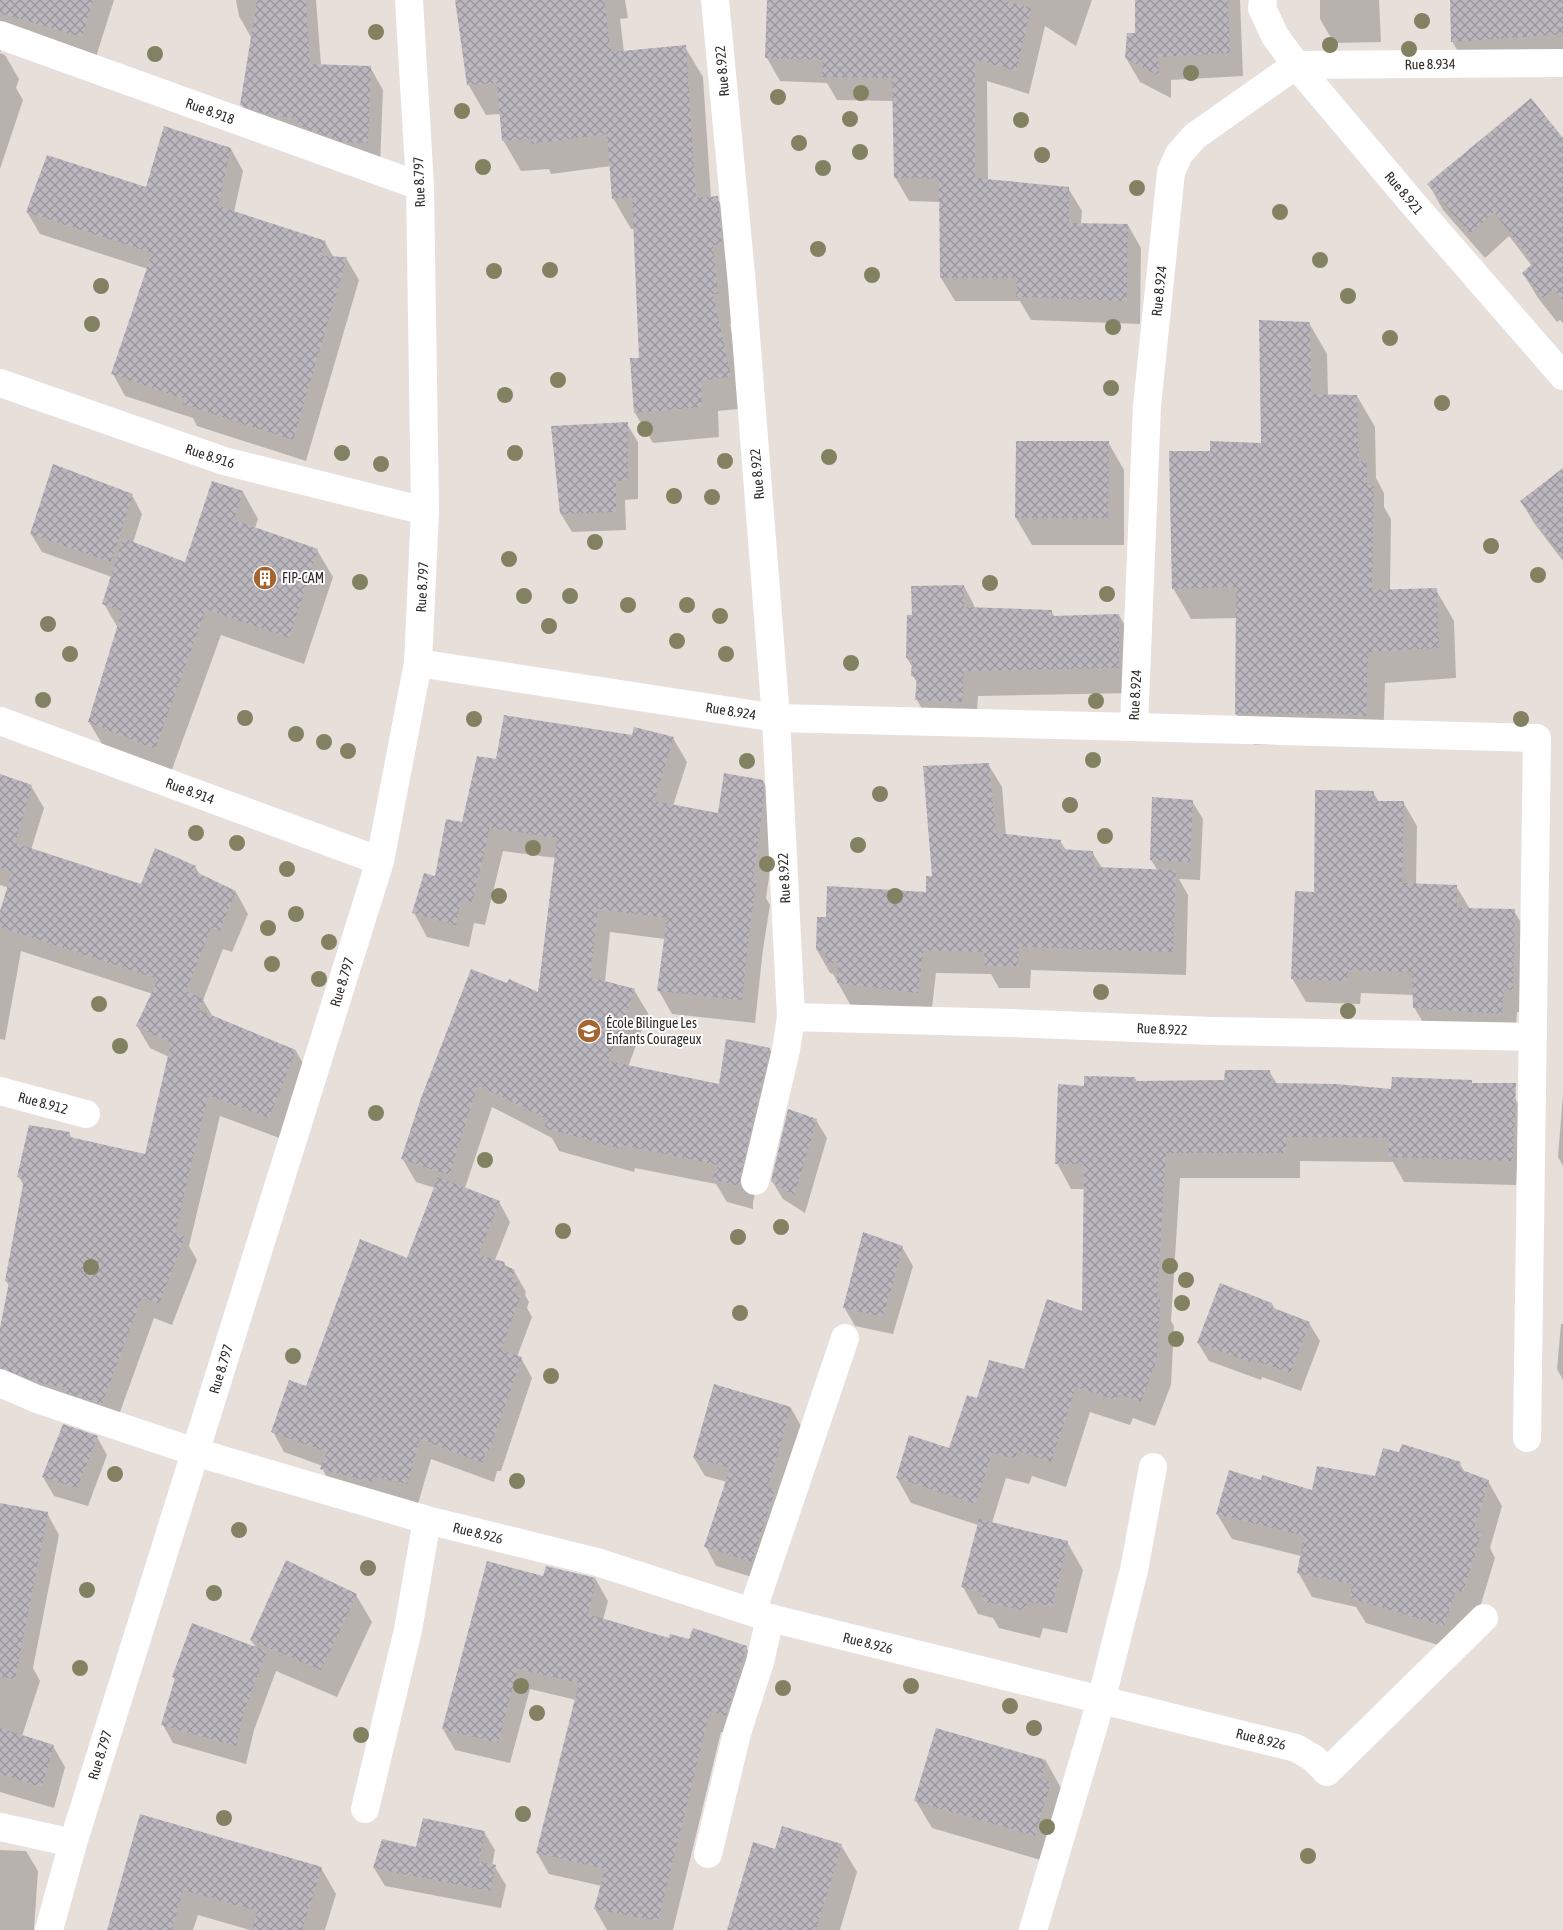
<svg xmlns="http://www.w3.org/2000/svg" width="1563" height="1930" font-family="'Asap Condensed',sans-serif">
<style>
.shadow{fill:#0003}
.building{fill:url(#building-cross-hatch)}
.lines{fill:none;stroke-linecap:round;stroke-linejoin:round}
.street{stroke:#fff;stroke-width:28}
.tree{fill:#828262}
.labels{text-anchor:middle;stroke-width:4;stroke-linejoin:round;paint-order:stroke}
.street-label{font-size:14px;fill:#2e2b29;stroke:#fff}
.poi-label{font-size:14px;fill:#2e2b29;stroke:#fff;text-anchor:start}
</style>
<defs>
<pattern id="building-cross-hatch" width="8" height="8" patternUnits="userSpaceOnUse" patternTransform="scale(1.25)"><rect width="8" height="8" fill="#bbb7bf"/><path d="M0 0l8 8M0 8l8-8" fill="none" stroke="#98959b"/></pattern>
</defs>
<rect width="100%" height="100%" fill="#e7dfda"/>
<g class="shadow">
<path d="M0 0H114L95 60 4 47 0 52Z"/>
<path d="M236 0H316L321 65 370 67 383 90 380 165 254 127 241 104 252 39 239 16Z"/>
<path d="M457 0H625L628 18 620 19 624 52 685 47 703 77 711 198H717L735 228 734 324H730L748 408 718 411 719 437 653 443 635 413 641 359 635 229H631L613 198 611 166 551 174 549 169 521 171 503 140 501 114 486 115 468 84Z"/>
<path d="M768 0H1092L1076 46 1045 26 1029 94 987 81 988 180 1068 188 1082 211 1081 224 1128 225 1141 248 1140 324 1031 320 1020 301H955L941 278V202L909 201 895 177 893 101 837 100 827 83 780 81 767 58Z"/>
<path d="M1137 0H1240L1243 76 1171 80V98L1140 82 1126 58 1137 34Z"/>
<path d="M1320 0H1379L1381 42 1334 43 1320 19Z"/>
<path d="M1452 0H1563V61L1467 68 1452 41Z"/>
<path d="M0 53 5 55 19 79 16 88 23 100 0 169Z"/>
<path d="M1563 140V323L1560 320 1557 322 1538 298 1523 273 1532 266 1509 236 1485 258 1443 210 1429 185Z"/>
<path d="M231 149 243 171 234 212 325 242 334 258H346L359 280 306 461 197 426 193 418 125 396 113 374 148 269 40 234 27 212 147 189Z"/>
<path d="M1309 323 1327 354 1328 395 1357 396 1375 427 1376 478 1384 493V507L1391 519 1390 591 1436 590 1454 621 1456 678 1385 683 1383 747 1350 744 1254 745 1236 714 1237 618 1191 619 1173 588 1211 452 1262 444Z"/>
<path d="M627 424 638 442V499L625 500 626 530 572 532 561 514Z"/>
<path d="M1108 442 1124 470V545H1032L1016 518Z"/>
<path d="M1563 470V561L1534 523 1521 501Z"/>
<path d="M243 492 258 519 255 528 317 550 333 577 304 664 221 635 170 775 105 749 89 722 118 628 104 604 112 577 42 552 31 534 132 495 142 514 133 543 186 564Z"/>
<path d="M964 586 976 609 1051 611 1055 617 1119 615 1133 640V693L978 696 976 727 931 725 917 700 918 684 913 676V668L907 658 913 617Z"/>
<path d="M632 736 673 738 687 762 673 806 719 815 763 781 776 804 777 822 766 898 770 905 763 949 755 1023 672 1014 659 991 665 939 610 932 605 982 634 990 648 1013 628 1067 720 1086 770 1049 783 1072 753 1202V1209L727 1202 716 1184 635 1168 634 1172 559 1151 552 1138 492 1107 465 1188 499 1202 510 1222 495 1260 504 1263 507 1268 514 1271 526 1292 525 1295 529 1302 527 1308 532 1317 517 1357 521 1358 532 1378 501 1471H497L494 1482 431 1459 418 1504 333 1489 322 1468 323 1466 284 1452 273 1432 407 1259 435 1188 416 1182 402 1158 539 994 556 858 503 851 485 925 474 923 469 947 427 937 414 913 436 877 497 760Z"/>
<path d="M988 764 1002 787 1006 836 1060 841 1066 850 1092 852 1102 868 1158 871 1151 860 1192 801 1203 819 1200 880 1179 879 1188 895 1186 975 1031 970 1030 988H999L991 974 936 973 931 1016 851 1006 833 974 830 973 817 950 828 919 927 893Z"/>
<path d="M0 775 31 786 44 808 31 850 142 886 195 867 201 876 236 892 248 914 232 952 223 949 203 1000 213 1017 296 1051 308 1072 282 1139 220 1116 189 1246 197 1260 172 1325 154 1318 115 1426 0 1383V1334L10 1287 6 1281 24 1186 19 1177 69 1133 72 1139 146 1156 169 1057 150 1048 137 1026 153 994 21 951 5 1040 0 1039V915L9 888 0 885Z"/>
<path d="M1373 792 1379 802H1403L1417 826 1416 885 1456 886 1470 909 1514 911 1528 934 1526 1013 1517 1012 1515 1037 1428 1031 1414 1007V995L1361 993 1360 1004 1306 1002 1292 978 1315 894Z"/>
<path d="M1269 1071 1277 1084 1392 1091 1472 1084H1507L1521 1109 1516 1185 1404 1182 1393 1162 1300 1161V1178H1180L1171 1321 1174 1326 1171 1385 1155 1426 1133 1418 1130 1425 1090 1412 1066 1487 1032 1476 1029 1484 1006 1478 992 1523 1067 1542 1083 1570 1067 1633 1043 1628 1040 1638 999 1628 993 1618 978 1614 963 1587 978 1525 911 1503 897 1478 950 1449 978 1399 1025 1370 1083 1313 1085 1189H1071L1057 1163 1085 1087 1135 1078 1137 1082 1225 1081Z"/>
<path d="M1563 1094V1166L1558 1157Z"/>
<path d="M816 1120 827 1138 805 1213 783 1199 772 1181Z"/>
<path d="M902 1247 913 1266 893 1334 855 1326 844 1307Z"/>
<path d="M1272 1304 1276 1311 1309 1323 1320 1341 1301 1391 1262 1377 1261 1380 1209 1361 1198 1343Z"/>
<path d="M1561 1324H1563V1380L1557 1369Z"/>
<path d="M791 1408 801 1426 762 1580 716 1566 706 1547 727 1482 705 1476 694 1458Z"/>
<path d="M97 1437 107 1455 88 1506 54 1496 43 1477Z"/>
<path d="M1460 1464 1465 1473 1488 1481 1502 1506 1490 1548 1495 1558 1477 1617 1458 1651 1366 1623 1356 1607 1312 1597 1298 1572 1301 1556 1232 1539 1217 1514 1262 1482 1313 1492 1376 1477Z"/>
<path d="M0 1504 47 1513 59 1535 33 1668 40 1681 22 1736 53 1746 65 1767 54 1808 0 1792Z"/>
<path d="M543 1577 596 1580 608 1601 603 1620 670 1639 746 1647 758 1668 738 1736 721 1732 673 1930H607L595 1909 602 1886 549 1874 537 1853 576 1700 530 1689 510 1763 455 1750 443 1729Z"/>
<path d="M356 1595 372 1622 337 1697 276 1671 254 1730 246 1764 173 1743 163 1725 176 1681 173 1677 256 1648 251 1640Z"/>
<path d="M1046 1761 1061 1788 1051 1863 932 1828 916 1801Z"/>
<path d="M141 1815 321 1868 336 1894 325 1930H250L198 1915 193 1930H109Z"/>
<path d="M484 1832 495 1850 492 1866 495 1867 506 1885 501 1908 385 1886 374 1868 417 1848Z"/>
<path d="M841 1845 857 1872 840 1930H729L776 1851Z"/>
<path d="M0 1850 26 1851 38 1871 34 1930H0Z"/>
</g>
<g class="building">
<path d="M0 0H93L82 37 0 13Z"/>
<path d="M257 0H306L310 64 371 66 368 143 343 142 297 125 298 119 266 114 240 105Z"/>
<path d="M455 0H604L611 52 686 45 696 198 718 196 722 244 713 245 718 294H713L731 377 701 381 702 407 634 413 630 358H639L632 197 612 199 607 134 532 144 531 139 502 141 497 83 467 85Z"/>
<path d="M767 0H1001L1031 8 1016 71 975 59V178L1069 187V223L1128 224 1127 301 1016 297 1017 278H940L939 179 894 178 892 78 822 77V60L765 58Z"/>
<path d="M1135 0H1228L1230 53 1158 57 1159 76 1125 58 1127 33H1135Z"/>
<path d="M1450 0H1563V34L1451 42Z"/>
<path d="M1531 98 1563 138V301L1554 289 1542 298 1522 273 1533 263 1494 212 1470 234 1427 184Z"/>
<path d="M164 126 231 148 218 206 326 241 321 256 347 257 293 440 183 404 185 399 111 374 152 253 26 212 47 155 146 187Z"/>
<path d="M1259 320 1310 322 1311 394 1357 395 1359 461H1367V485L1374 486 1372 590 1437 588 1439 648 1368 652 1366 716 1331 713 1235 714 1236 587 1172 589 1169 451H1210V441L1261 443Z"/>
<path d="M628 422V480L616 481V512L560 514 551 426Z"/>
<path d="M1016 441H1109L1108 518H1015Z"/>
<path d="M53 464 133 494 111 562 30 534Z"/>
<path d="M1563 468V558L1520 501Z"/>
<path d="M212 481 243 491 234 520 318 549 289 638 206 609 155 749 88 722 122 611 102 604 123 538 185 562Z"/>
<path d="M964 585V607L1052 610V616L1119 614V668L964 671 962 702 915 700 917 677 911 676 912 660 906 658 907 615H912L911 586Z"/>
<path d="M504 715 632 735 634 727 674 737 654 801 718 813 724 773 763 780 764 798 753 880H757L750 925 742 1000 657 991 667 918 598 909 590 977 635 989 608 1061 719 1084 726 1039 770 1048 740 1177V1186L712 1179 718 1165 622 1145 621 1149 544 1128 547 1119 478 1085 449 1175 401 1159 421 1098 471 969 507 983 509 979 538 992 557 838 490 828 472 902 461 900 456 925 412 913 424 873 435 876 446 819 462 822 477 756 496 759Z"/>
<path d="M989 763 996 833 1061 840 1060 849 1093 851 1094 867 1176 870 1173 952 1019 947 1018 966H985L984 952 923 950 918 993 837 983 838 963H826L825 952 816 950 817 917H826L827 886 926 892V876H932L923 766Z"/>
<path d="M0 774 32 785 15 843 141 884 155 848 196 866 194 871 236 891 220 931 211 928 186 991 204 999 199 1010 296 1050 269 1118 208 1095 175 1233 185 1237 159 1304 142 1297 102 1404 64 1392 65 1388 40 1383 0 1368V1328L9 1282 5 1281 24 1179 17 1177 29 1125 70 1132V1137L145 1154 171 1043 136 1026 158 979 0 927V911L12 872 0 868Z"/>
<path d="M1315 790 1374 791V801H1404L1402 883 1457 885V908L1515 909 1513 990 1504 989 1502 1014 1413 1008 1412 972 1348 970 1347 981 1291 979 1295 891 1314 892Z"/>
<path d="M1152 797 1193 800 1190 862 1150 860Z"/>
<path d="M1225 1070H1270L1271 1083 1336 1084 1391 1089 1392 1077 1472 1080V1083H1516L1513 1161 1388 1157 1389 1138 1286 1137V1153H1166L1157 1299H1160L1157 1359 1141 1402 1118 1394 1116 1400 1076 1387 1051 1462 1018 1451 1015 1459 992 1453 976 1504 896 1478 909 1435 949 1448 967 1395 977 1398 989 1360 1024 1369 1047 1299 1082 1311 1084 1164H1055L1058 1084 1084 1086V1076L1135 1077V1081L1224 1080Z"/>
<path d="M788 1109 817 1119 794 1196 771 1181Z"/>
<path d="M438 1177 500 1201 478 1255 505 1262 504 1265 515 1270 512 1278 518 1281 514 1293 521 1296 501 1350 522 1357 489 1451H486L482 1463 420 1439 407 1484 375 1477 372 1482 320 1469 327 1452 271 1432 289 1380 306 1386 360 1239 407 1258Z"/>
<path d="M863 1232 903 1246 883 1317 843 1308Z"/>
<path d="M1220 1283 1272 1303 1271 1307 1310 1322 1290 1373 1251 1359 1250 1362 1197 1343Z"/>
<path d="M714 1384 791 1407 768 1487 775 1490 752 1562 704 1547 730 1468 693 1458Z"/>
<path d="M63 1424 98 1436 77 1488 42 1477Z"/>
<path d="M1402 1444 1461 1462 1459 1469 1489 1480 1474 1529 1482 1532 1463 1592 1456 1590 1444 1626 1350 1598 1352 1584 1297 1573 1304 1536 1216 1514 1229 1470 1261 1480 1262 1475 1312 1490 1317 1466 1375 1476 1383 1448 1399 1452Z"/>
<path d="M0 1503 48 1512 15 1679 0 1677Z"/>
<path d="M979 1519 1068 1541 1052 1606 1027 1602 1024 1611 982 1601 984 1593 961 1587Z"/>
<path d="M286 1560 357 1594 321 1670 250 1640Z"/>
<path d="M487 1561 543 1576 546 1566 596 1578 588 1614 669 1638 670 1634 689 1639 693 1628 747 1646 726 1715 710 1711 658 1921 594 1909 605 1869 536 1853 579 1683 518 1669 498 1743 442 1729Z"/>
<path d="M192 1623 267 1651 244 1711 236 1746 161 1725 175 1678 172 1677Z"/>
<path d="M0 1728 54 1745 42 1787 0 1774Z"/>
<path d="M936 1728 1046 1760 1041 1779 1051 1782 1035 1836 914 1801Z"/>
<path d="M140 1814 322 1867 302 1930H252L257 1911 183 1890 172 1930H107Z"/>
<path d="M423 1818 485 1831 479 1861 496 1865 490 1891 373 1868 382 1839 416 1847Z"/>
<path d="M782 1826 842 1844 816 1930H727L753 1842 775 1849Z"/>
</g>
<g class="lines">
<g class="street">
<path d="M715 0 742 285 776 718 791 1017 786 1050 755 1181"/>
<path d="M1263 0 1262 8 1275 36 1296 65 1415 206 1563 376"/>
<path d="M0 35 420 186"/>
<path d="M0 383 224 461 425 511"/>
<path d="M418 663 776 718 1134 727 1147 406 1171 172 1179 154 1195 136 1296 65 1563 63"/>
<path d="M0 721 380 861"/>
<path d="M1134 727 1537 738 1527 1438"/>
<path d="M791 1017 1011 1023 1212 1031 1533 1037"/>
<path d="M0 1091 86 1114"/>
<path d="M0 1383 37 1399 195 1452 427 1520 597 1562 770 1618 1296 1748 1313 1758 1327 1772 1484 1618"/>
<path d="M752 1612 845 1338"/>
<path d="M365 1809 408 1630 427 1520"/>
<path d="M0 1827 73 1843"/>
<path d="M708 1854 737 1733 760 1662 770 1618"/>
<path d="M49 1930 73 1843 380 861 418 663 425 511 420 186 409 0"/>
<path d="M1033 1930 1101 1701 1134 1570 1153 1467"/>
</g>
</g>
<g class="tree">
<circle cx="1422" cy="21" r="8"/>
<circle cx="376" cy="32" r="8"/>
<circle cx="1330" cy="45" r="8"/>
<circle cx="1409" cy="49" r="8"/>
<circle cx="155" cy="54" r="8"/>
<circle cx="1191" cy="73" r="8"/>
<circle cx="861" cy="93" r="8"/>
<circle cx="778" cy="97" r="8"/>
<circle cx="462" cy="111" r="8"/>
<circle cx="850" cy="119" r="8"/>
<circle cx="1021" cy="120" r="8"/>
<circle cx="799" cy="143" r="8"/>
<circle cx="860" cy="152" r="8"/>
<circle cx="1042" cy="155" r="8"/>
<circle cx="483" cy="167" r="8"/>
<circle cx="823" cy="168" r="8"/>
<circle cx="1137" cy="188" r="8"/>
<circle cx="1280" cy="212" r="8"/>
<circle cx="818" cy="249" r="8"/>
<circle cx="1320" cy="260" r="8"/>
<circle cx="550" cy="270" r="8"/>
<circle cx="494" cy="271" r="8"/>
<circle cx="872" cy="275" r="8"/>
<circle cx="101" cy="286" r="8"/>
<circle cx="1348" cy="296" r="8"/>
<circle cx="92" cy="324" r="8"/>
<circle cx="1113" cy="327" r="8"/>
<circle cx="1390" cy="338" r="8"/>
<circle cx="558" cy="380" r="8"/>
<circle cx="1111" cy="388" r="8"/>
<circle cx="505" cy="395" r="8"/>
<circle cx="1442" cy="403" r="8"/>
<circle cx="645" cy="429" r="8"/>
<circle cx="342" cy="453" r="8"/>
<circle cx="515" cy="453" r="8"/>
<circle cx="829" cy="457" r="8"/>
<circle cx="725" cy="461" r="8"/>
<circle cx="381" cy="464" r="8"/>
<circle cx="674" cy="496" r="8"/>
<circle cx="712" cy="497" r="8"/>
<circle cx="595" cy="542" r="8"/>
<circle cx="1491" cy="546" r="8"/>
<circle cx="509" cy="559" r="8"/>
<circle cx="1538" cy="575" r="8"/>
<circle cx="360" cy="582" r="8"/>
<circle cx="990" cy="583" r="8"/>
<circle cx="1107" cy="594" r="8"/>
<circle cx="524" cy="596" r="8"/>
<circle cx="570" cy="596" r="8"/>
<circle cx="628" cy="605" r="8"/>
<circle cx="687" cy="605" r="8"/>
<circle cx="720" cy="616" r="8"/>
<circle cx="48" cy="624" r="8"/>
<circle cx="549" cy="626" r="8"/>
<circle cx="677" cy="641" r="8"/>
<circle cx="70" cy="654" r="8"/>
<circle cx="726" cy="654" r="8"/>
<circle cx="851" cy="663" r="8"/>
<circle cx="43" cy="700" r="8"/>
<circle cx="1096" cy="701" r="8"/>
<circle cx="245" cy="718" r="8"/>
<circle cx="474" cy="719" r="8"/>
<circle cx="1521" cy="719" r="8"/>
<circle cx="296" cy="734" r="8"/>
<circle cx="324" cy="742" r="8"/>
<circle cx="348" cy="751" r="8"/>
<circle cx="1093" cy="760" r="8"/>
<circle cx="747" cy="761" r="8"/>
<circle cx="880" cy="794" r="8"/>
<circle cx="1070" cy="805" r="8"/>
<circle cx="196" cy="833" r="8"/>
<circle cx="1105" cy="836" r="8"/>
<circle cx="237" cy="843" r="8"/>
<circle cx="858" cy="845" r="8"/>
<circle cx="533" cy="848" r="8"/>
<circle cx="767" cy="864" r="8"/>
<circle cx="287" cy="869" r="8"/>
<circle cx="499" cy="896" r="8"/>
<circle cx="895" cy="896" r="8"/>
<circle cx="296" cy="914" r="8"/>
<circle cx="268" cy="928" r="8"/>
<circle cx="329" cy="942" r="8"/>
<circle cx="272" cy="964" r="8"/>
<circle cx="319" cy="979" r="8"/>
<circle cx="1101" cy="992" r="8"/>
<circle cx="99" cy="1004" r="8"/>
<circle cx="1348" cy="1011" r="8"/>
<circle cx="120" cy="1046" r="8"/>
<circle cx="376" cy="1113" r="8"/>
<circle cx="485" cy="1160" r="8"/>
<circle cx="781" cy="1227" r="8"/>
<circle cx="563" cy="1231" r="8"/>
<circle cx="738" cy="1237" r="8"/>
<circle cx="1170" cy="1266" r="8"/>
<circle cx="91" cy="1267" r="8"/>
<circle cx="1186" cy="1280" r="8"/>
<circle cx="1182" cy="1303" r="8"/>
<circle cx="740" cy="1313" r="8"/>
<circle cx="1176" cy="1339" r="8"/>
<circle cx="293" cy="1356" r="8"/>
<circle cx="551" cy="1376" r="8"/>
<circle cx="115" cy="1474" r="8"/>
<circle cx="517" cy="1481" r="8"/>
<circle cx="239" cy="1530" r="8"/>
<circle cx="368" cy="1568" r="8"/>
<circle cx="87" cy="1590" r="8"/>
<circle cx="214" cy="1593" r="8"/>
<circle cx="80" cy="1668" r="8"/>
<circle cx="521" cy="1686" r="8"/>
<circle cx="911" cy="1686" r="8"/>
<circle cx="783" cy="1688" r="8"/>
<circle cx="1010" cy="1706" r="8"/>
<circle cx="537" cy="1713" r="8"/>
<circle cx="1034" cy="1728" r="8"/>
<circle cx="361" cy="1735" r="8"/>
<circle cx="523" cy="1814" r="8"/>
<circle cx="224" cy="1818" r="8"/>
<circle cx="1047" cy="1827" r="8"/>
<circle cx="1308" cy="1856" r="8"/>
</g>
<defs>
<g id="building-disc" transform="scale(1.25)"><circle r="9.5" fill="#a6652f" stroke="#fff"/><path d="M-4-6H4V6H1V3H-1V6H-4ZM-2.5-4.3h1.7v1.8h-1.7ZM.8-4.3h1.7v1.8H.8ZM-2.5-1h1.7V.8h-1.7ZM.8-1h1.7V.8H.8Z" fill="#fff"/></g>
<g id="school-disc" transform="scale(1.25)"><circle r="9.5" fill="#a6652f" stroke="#fff"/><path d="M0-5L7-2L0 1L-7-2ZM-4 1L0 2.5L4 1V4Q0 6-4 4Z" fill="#fff"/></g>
</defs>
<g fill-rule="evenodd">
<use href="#building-disc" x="265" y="578"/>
<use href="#school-disc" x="589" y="1031"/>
</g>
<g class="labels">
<g class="street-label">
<text transform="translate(1430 64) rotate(-1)" y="5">Rue 8.934</text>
<text transform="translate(722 71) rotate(-95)" y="5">Rue 8.922</text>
<text transform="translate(210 111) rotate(20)" y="5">Rue 8.918</text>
<text transform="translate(419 182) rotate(-92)" y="5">Rue 8.797</text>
<text transform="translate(1404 193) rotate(50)" y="5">Rue 8.921</text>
<text transform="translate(1159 291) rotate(-84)" y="5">Rue 8.924</text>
<text transform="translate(210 456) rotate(18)" y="5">Rue 8.916</text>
<text transform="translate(757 474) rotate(-95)" y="5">Rue 8.922</text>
<text transform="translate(422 587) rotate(-87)" y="5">Rue 8.797</text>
<text transform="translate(1135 695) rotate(-87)" y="5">Rue 8.924</text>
<text transform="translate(731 711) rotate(9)" y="5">Rue 8.924</text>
<text transform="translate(190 791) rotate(20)" y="5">Rue 8.914</text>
<text transform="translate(784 878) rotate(-93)" y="5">Rue 8.922</text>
<text transform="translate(342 982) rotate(-73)" y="5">Rue 8.797</text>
<text transform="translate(1162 1029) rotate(2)" y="5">Rue 8.922</text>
<text transform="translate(43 1103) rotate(15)" y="5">Rue 8.912</text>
<text transform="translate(221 1369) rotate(-73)" y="5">Rue 8.797</text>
<text transform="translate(478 1533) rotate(14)" y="5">Rue 8.926</text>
<text transform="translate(868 1643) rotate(14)" y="5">Rue 8.926</text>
<text transform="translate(1261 1739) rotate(14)" y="5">Rue 8.926</text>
<text transform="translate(100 1755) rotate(-73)" y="5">Rue 8.797</text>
</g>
<g class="poi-label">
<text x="282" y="583">FIP-CAM</text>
<text x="606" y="1028">École Bilingue Les<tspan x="606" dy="16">Enfants Courageux</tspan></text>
</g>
</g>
</svg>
